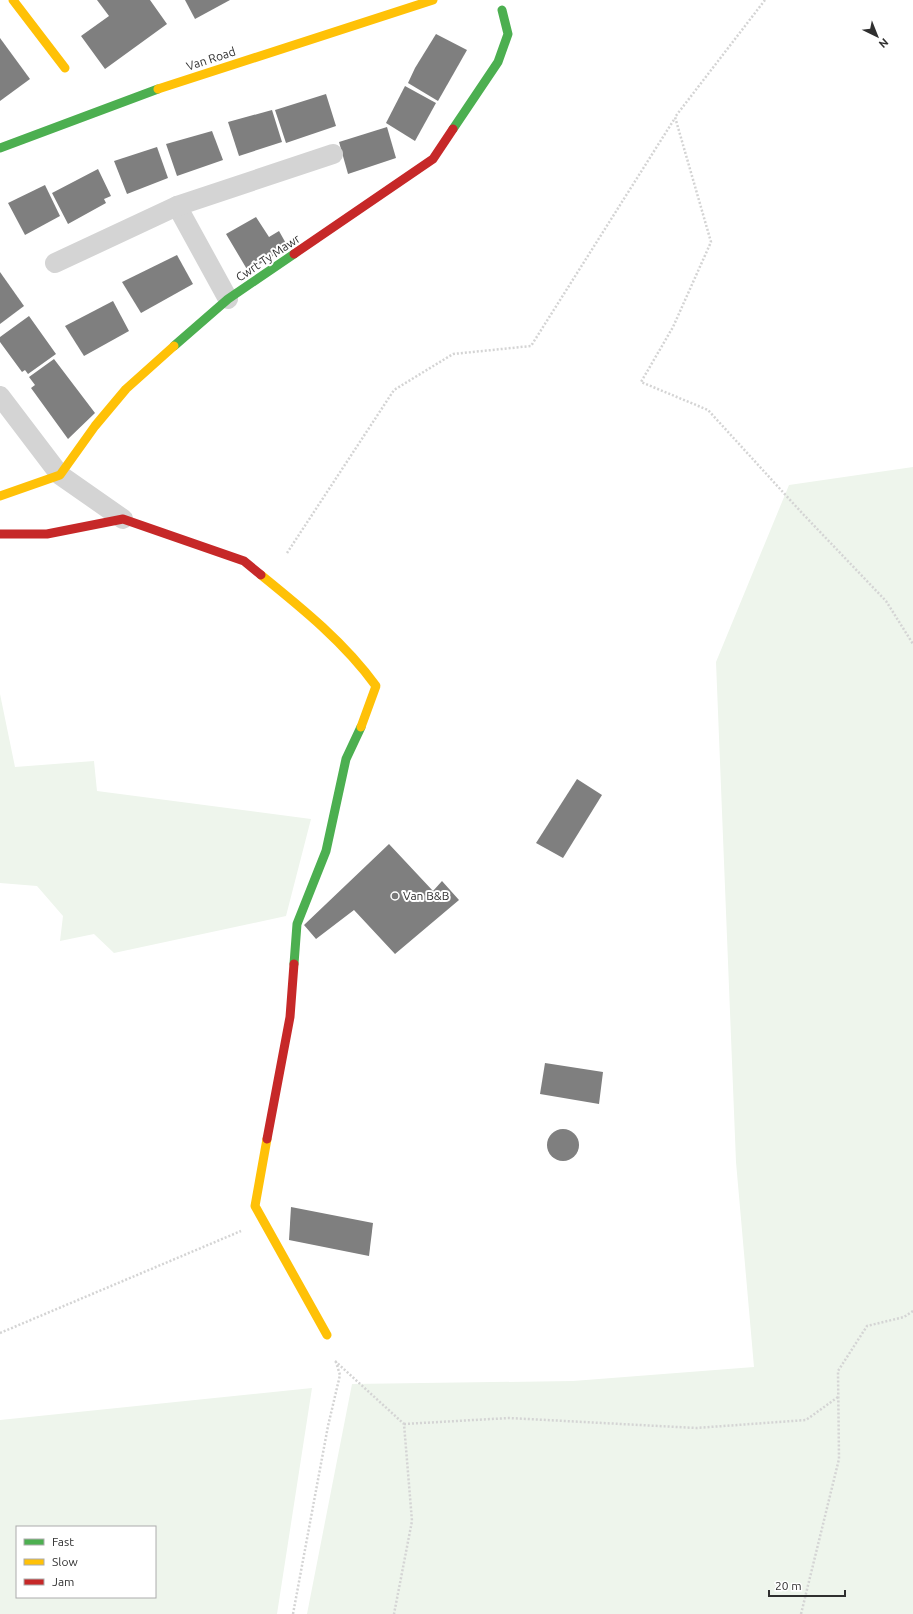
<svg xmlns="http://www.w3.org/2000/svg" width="913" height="1614" font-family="Ubuntu,sans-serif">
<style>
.green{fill:#eef5ec;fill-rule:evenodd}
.building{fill:#7f7f7f}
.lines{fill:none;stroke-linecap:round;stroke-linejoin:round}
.path{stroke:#d4d4d4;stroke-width:2.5;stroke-dasharray:2 2;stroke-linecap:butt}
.street{stroke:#d4d4d4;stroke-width:20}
.fast{stroke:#4caf50;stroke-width:9}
.slow{stroke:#ffc107;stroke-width:9}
.jam{stroke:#c62828;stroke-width:9}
.poi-dot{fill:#787878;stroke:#fff;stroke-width:1.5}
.labels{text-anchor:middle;stroke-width:4;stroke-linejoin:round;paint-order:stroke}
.street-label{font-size:12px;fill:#2f2f2f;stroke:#fff}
.poi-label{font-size:12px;fill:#2f2f2f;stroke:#fff;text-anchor:start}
</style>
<rect width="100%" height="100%" fill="#fff"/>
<g class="green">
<path d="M913 467V1614H307L352 1384 573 1381 754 1367 736 1162 716 662 789 485Z"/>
<path d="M0 694 15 767 94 761 97 791 311 819 286 916 114 953 94 934 60 941 63 916 37 886 0 883Z"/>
<path d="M312 1388 277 1614H0V1420ZM17 1527H155V1597H17Z"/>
</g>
<g class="building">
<path d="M97 0H150L167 24 105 69 81 36 109 16Z"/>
<path d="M185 0H230L195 19Z"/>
<path d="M436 34 467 50 438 101 408 83 415 68Z"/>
<path d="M0 38 30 79 0 101Z"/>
<path d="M405 86 436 103 415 141 386 123Z"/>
<path d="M326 94 336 126 286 143 275 110Z"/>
<path d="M272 110 282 142 239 156 228 122Z"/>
<path d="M387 127 396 158 348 174 339 142Z"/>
<path d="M212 131 223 160 177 176 166 144Z"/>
<path d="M157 147 168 178 127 194 114 161Z"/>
<path d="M98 169 111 196 104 199 106 203 68 224 52 193Z"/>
<path d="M45 185 60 216 25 235 8 203Z"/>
<path d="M256 217 269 237 279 231 288 247 248 271 226 234Z"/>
<path d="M177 255 193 284 141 313 122 282Z"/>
<path d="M0 272 24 306 0 324Z"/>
<path d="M113 301 129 331 84 356 65 326Z"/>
<path d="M29 316 56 354 28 374 25 370 22 372 0 342V337Z"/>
<path d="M54 359 95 413 68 439 31 388 35 385 29 377Z"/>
<path d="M577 779 602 795 563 858 536 843Z"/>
<path d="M389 844 433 891 442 881 459 900 395 954 354 910 316 939 304 925Z"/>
<path d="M545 1063 603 1072 599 1104 540 1094Z"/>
<circle cx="563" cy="1145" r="16"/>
<path d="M291 1207 373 1223 369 1256 289 1240Z"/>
</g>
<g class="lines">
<g class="path">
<path d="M765 0 675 117 711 242 673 327 641 382 708 410 802 513 886 601 913 644"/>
<path d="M287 553 394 390 453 354 531 346 675 118"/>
<path d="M0 1333 241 1231"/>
<path d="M335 1361 404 1424 412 1521 394 1614"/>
<path d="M404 1424 509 1418 696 1428 806 1420 838 1397"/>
<path d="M293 1614 328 1426 340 1375 336 1362"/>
<path d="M801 1614 839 1459 838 1371 867 1326 904 1317 913 1311"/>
</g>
<g class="street">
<path d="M177 206 228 299"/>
<path d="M55 263 177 206 333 154"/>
<path d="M0 396 60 475 123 519"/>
</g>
<g class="fast">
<path d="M453 129 498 62 508 34 502 10"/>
<path d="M0 148 158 89"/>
<path d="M174 346 228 299 294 254"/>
<path d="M294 964 297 924 326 851 346 759 361 727"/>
</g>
<g class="slow">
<path d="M13 0 65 68"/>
<path d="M158 89 433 0"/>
<path d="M0 496 60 475 95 426 126 389 174 346"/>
<path d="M261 575C303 609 345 643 376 686L361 727"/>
<path d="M267 1139 255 1206 327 1335"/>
</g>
<g class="jam">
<path d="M294 254 433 159 453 129"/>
<path d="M0 534H47L123 519 244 561 261 575"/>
<path d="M267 1139 290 1017 294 964"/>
</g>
</g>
<circle class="poi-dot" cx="395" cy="896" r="4"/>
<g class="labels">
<g class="street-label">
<text transform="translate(211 59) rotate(-18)" y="4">Van Road</text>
<text transform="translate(268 258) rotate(-34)" y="4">Cwrt Ty Mawr</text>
</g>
<g class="poi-label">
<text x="403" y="900">Van B&amp;B</text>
</g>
</g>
<rect x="16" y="1526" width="140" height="72" fill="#ffffff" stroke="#acacac"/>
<rect x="24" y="1539" width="20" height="6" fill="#4caf50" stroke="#acacac"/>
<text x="52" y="1546" font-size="12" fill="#2f2f2f">Fast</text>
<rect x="24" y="1559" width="20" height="6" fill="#ffc107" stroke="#acacac"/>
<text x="52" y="1566" font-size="12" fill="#2f2f2f">Slow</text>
<rect x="24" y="1579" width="20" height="6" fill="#c62828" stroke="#acacac"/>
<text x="52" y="1586" font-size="12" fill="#2f2f2f">Jam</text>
<g transform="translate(877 36) rotate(137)" stroke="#ffffff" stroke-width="3" paint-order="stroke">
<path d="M0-3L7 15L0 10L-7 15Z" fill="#2f2f2f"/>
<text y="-6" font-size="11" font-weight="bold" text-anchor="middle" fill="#2f2f2f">N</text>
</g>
<path d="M769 1590v6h76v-6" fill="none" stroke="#2f2f2f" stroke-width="2"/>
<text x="775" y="1590" font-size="12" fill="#2f2f2f" stroke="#ffffff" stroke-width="3" paint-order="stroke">20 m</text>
</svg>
